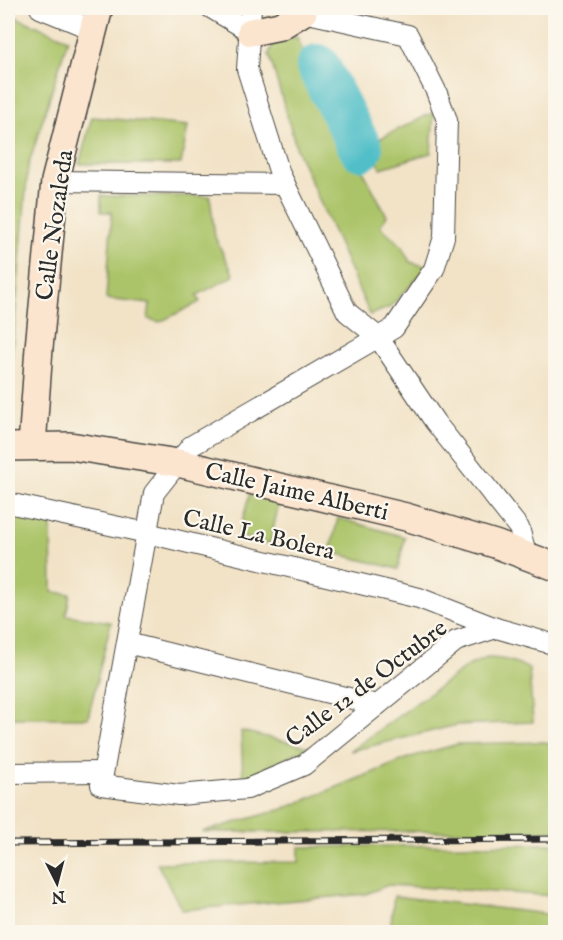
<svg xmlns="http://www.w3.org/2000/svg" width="563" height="940" font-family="'IM FELL English',serif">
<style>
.green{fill:#acc469;stroke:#6c784a;stroke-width:1.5}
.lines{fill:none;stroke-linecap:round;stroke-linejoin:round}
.river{stroke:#51bfc8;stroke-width:44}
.street-casing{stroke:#494742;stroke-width:22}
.secondary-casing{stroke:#494742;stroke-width:30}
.street{stroke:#fff;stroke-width:20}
.secondary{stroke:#fce5cf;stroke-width:27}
.rail-casing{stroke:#2b2b2b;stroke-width:7}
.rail{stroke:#fbf7ec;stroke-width:4.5;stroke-dasharray:14;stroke-linecap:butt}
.labels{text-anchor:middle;stroke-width:4.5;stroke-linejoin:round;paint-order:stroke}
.street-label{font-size:24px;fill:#2b2b2b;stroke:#fbf7ec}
</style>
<rect width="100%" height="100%" fill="#fbf7ec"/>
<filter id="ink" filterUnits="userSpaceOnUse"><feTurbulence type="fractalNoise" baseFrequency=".0167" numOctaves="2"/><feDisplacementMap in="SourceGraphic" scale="12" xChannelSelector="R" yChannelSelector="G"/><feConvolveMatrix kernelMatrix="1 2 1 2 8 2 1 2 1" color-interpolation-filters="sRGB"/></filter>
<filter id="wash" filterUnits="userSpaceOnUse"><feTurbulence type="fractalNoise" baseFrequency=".008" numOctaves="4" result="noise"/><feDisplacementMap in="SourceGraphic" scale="24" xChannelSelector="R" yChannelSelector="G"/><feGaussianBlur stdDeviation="1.35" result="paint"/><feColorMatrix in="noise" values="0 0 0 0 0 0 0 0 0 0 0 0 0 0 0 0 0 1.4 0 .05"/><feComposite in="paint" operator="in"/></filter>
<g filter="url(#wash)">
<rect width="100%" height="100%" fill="#f2e3c7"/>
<g class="green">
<path d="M8 14 68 39 28 167 8 399Z"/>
<path d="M297 37 318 86 387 216 380 226 401 245 410 262 428 267 390 307 370 315 297 150 269 54 274 40Z"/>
<path d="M434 112 431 153 381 168 368 144Z"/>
<path d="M92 117 188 126 181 164H79Z"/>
<path d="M101 196H210L215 237 234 276 197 295 200 302 160 322 148 319 150 304 106 299 112 212H101Z"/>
<path d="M250 493 279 502 270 544 238 536Z"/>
<path d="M8 517 51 523 52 592 70 594 66 615 111 622 88 718H8Z"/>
<path d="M338 518 405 537 398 569 330 552Z"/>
<path d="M487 658C503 658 514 661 529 669L533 722 457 725 350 751 468 666Z"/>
<path d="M241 731 309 747 243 779Z"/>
<path d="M544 742 555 744V831L202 832 283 809 411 757 458 744Z"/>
<path d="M555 844V896L388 885 366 894 182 910 157 863 299 862V847Z"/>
<path d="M394 896 555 915V932H390Z"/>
</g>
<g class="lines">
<path class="river" d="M318 66 361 149"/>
</g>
</g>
<g filter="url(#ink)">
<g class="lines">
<g class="street-casing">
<g id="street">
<path d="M40 8 94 30"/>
<path d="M211 8 251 32"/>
<path d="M251 8 247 69 280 174 347 312 378 337 435 422 519 528 527 556"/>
<path d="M303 12 408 35 436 91 447 120 444 237 434 269 394 328 191 446 154 493 101 785 179 795 247 789 304 765 456 641 496 628 556 645"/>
<path d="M55 181 285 184"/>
<path d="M8 503 147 533 419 598 496 628"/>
<path d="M127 643 377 705"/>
<path d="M8 773 103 772"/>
</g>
</g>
<g class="secondary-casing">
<g id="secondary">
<path d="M251 32 280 26 303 12V8"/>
<path d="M32 446 39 348 55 181 99 8"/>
<path d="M8 447 70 446 178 463 406 517 495 544 556 567"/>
</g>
</g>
<use href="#street" class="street"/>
<use href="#secondary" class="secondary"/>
<g class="rail-casing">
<path id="rail" d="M8 843 556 839"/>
</g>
<use href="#rail" class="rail"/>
</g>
</g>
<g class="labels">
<g class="street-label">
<text transform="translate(54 225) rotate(-82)" y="8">Calle Nozaleda</text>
<text transform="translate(297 491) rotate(13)" y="8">Calle Jaime Alberti</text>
<text transform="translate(259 534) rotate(13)" y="8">Calle La Bolera</text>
<text transform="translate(366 683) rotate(-37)" y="8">Calle 12 de Octubre</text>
</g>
</g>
<rect width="563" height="940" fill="none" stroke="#fbf7ec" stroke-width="30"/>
<g transform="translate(57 883) rotate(174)" stroke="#fbf7ec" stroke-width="4.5" paint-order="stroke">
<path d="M0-4.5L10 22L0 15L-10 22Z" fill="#2b2b2b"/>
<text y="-9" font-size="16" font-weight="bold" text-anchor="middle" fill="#2b2b2b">N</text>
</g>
</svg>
